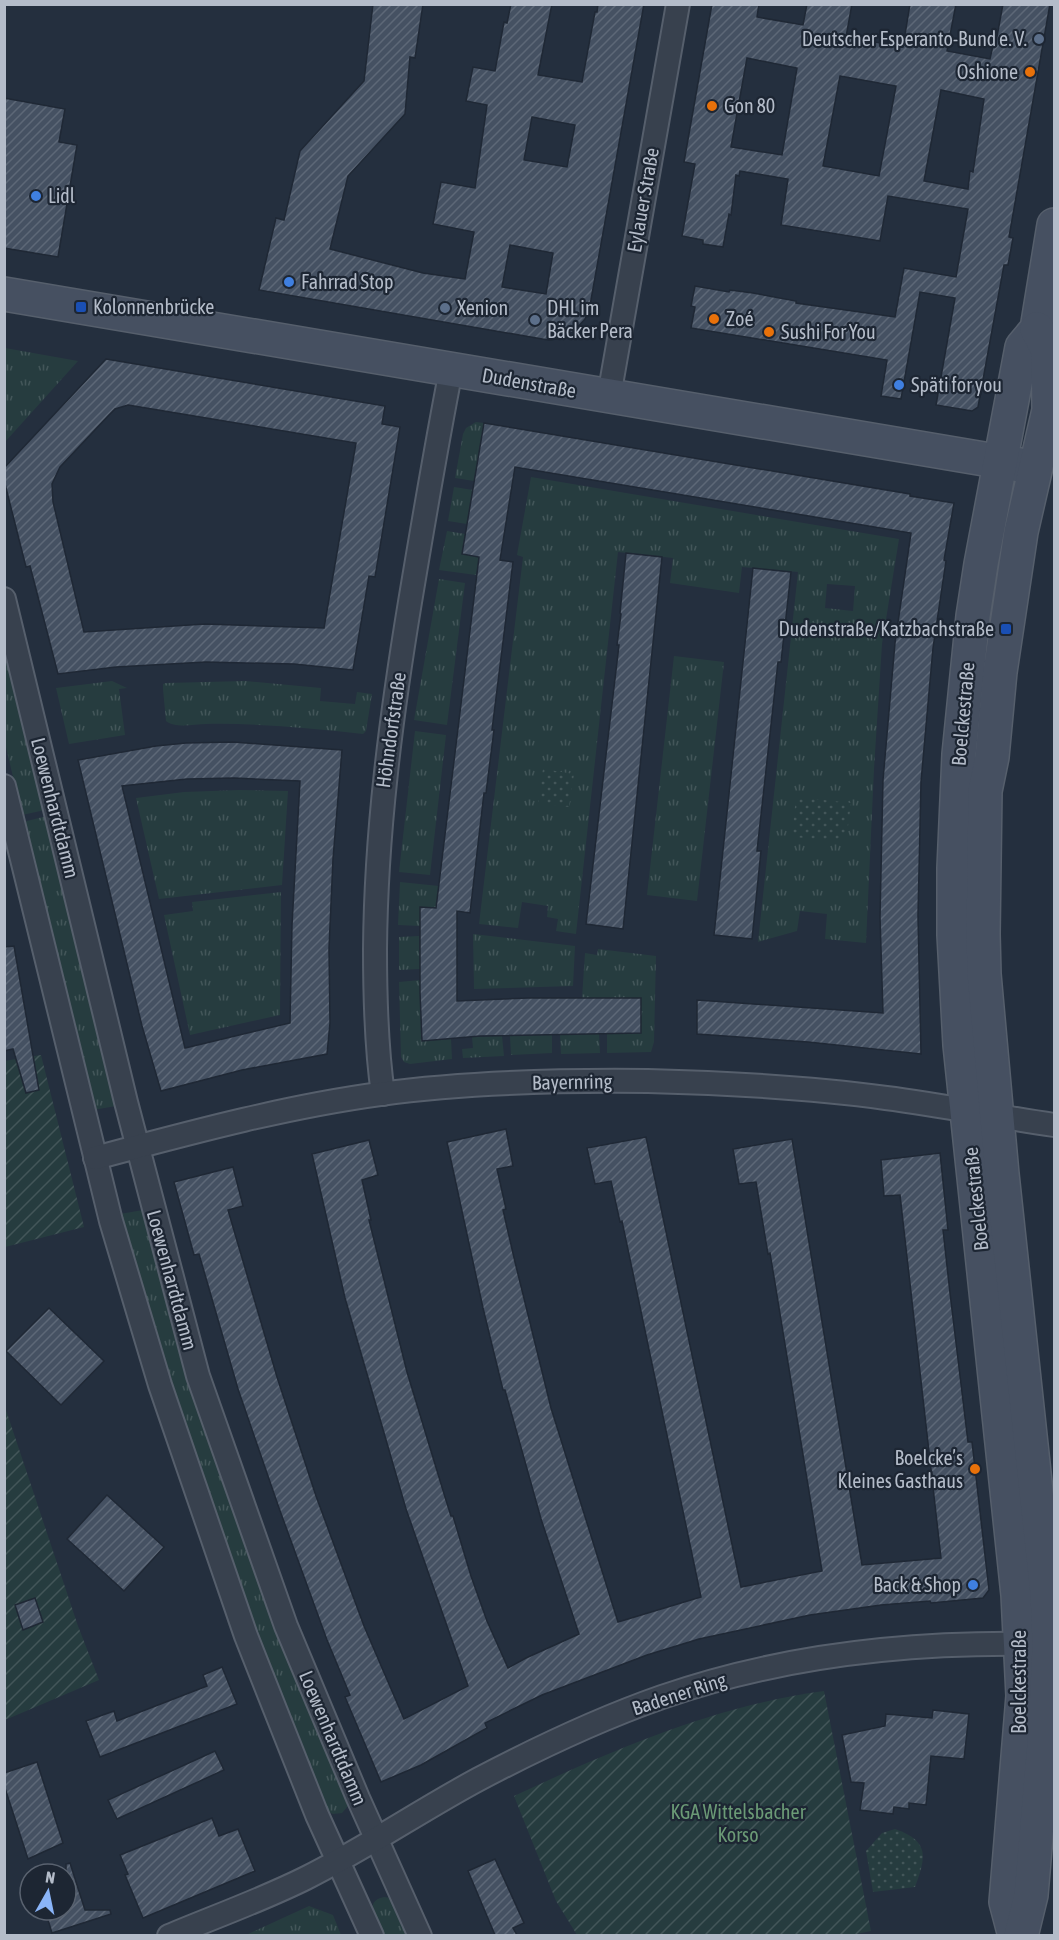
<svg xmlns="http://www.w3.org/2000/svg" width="1059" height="1940" font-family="'Asap Condensed',sans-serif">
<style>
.grass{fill:url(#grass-tufts);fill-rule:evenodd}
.park{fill:url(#park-dots)}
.garden{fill:url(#garden-furrows)}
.building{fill:url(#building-hatch);stroke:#1f2835;stroke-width:1.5;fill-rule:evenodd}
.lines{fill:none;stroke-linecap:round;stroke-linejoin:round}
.minor-casing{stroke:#565f6c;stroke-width:26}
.secondary-casing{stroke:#565f6c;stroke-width:36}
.minor{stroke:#38414e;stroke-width:22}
.secondary{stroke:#465061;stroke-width:33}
.service-dot{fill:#5c6f8a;stroke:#1d2633;stroke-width:2}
.food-dot{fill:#e8710a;stroke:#1d2633;stroke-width:2}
.shop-dot{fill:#3f7fe0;stroke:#1d2633;stroke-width:2}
.transit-dot{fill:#1a4fb4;stroke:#1d2633;stroke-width:2}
.labels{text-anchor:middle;stroke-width:4.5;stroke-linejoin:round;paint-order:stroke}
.poi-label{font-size:20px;fill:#b4bcc9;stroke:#1d2633;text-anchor:start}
.street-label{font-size:20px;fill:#b4bcc9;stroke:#1d2633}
.park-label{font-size:20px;fill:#6b9a76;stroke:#1d2633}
</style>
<defs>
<pattern id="grass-tufts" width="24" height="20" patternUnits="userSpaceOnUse" patternTransform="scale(1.5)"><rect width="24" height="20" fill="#263c3f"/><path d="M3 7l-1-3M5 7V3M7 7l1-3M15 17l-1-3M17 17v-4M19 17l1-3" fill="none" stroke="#435659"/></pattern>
<pattern id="park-dots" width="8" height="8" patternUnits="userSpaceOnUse" patternTransform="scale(1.5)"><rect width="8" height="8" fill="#263c3f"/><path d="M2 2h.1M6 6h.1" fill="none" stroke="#435659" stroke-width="1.8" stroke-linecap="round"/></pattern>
<pattern id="garden-furrows" width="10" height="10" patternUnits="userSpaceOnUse" patternTransform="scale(1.5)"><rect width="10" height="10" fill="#263c3f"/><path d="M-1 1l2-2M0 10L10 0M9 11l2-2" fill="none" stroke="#435659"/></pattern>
<pattern id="building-hatch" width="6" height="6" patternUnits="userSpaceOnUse" patternTransform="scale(1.5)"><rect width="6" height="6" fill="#455162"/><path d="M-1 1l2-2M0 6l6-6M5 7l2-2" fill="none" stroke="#5d6877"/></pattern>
</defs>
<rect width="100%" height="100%" fill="#242f3e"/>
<g class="grass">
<path d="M5 348 78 361 5 442 4 348Z"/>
<path d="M476 422 484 423 474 481 455 478 463 434 466 428Z"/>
<path d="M531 477 899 539 882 644 874 769 866 943 825 939 827 914 800 911 797 931 758 942 798 572 742 567 739 593 670 583 673 558 618 552 576 934 556 931 558 919 547 917 548 906 522 902 518 928 479 924 523 557 517 555ZM827 584 855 586 853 611 825 608Z"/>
<path d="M454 487 473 490 467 524 448 521Z"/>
<path d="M1004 521 1012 522 989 671 982 670 986 632Z"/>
<path d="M447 531 465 534 462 554 479 557 476 575 439 570Z"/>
<path d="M439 579 465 583 447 725 414 720Z"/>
<path d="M4 642 45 810 22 815 5 743Z"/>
<path d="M674 656 724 662 697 901 647 895Z"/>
<path d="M112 681 127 688 119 689 125 735 69 744 56 688Z"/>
<path d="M245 681 321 688 320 701 355 704 357 692 372 694 366 731 363 734C311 728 258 723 206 724 194 724 176 729 166 721L163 689V684L166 683Z"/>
<path d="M415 731 446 735 430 875 399 872Z"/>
<path d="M239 790 288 791 282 885 159 899 136 798 184 792Z"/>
<path d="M47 816 116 1106 93 1110 23 822Z"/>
<path d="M400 882 439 886 436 908H420V926L398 925Z"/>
<path d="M281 892 280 1015 190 1035 164 915 193 911 192 902Z"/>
<path d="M473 934 575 946 573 986 474 989Z"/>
<path d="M419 936 420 969 399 970V937Z"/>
<path d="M598 949 656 956 654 1042 651 1052 607 1053V1033H641V998H582L585 953 597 955Z"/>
<path d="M420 980 422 1041 451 1039 452 1059 410 1064 404 1062 401 1057 399 982Z"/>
<path d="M599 1033 600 1053 561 1054 560 1034Z"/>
<path d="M552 1034V1053L511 1055 510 1036Z"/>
<path d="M502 1036 504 1056 463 1058 462 1049 473 1048 472 1037Z"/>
<path d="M143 1210 155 1252 347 1799 348 1806 342 1813 333 1814 327 1811 281 1700 169 1390 120 1214Z"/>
<path d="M384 1897 391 1898 409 1935H383C377 1922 362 1901 384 1897Z"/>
<path d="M309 1906 333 1915 341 1935 249 1936 248 1934Z"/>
</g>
<g class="park">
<path d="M543 769 574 774 569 807 538 803Z"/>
<path d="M796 797 851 803 846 841 792 837Z"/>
<path d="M895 1829C930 1841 926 1857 915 1887L873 1892 866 1851 882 1833Z"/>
</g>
<g class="garden">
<path d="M41 1055 84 1227 5 1247 4 1061Z"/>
<path d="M4 1404 78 1626 99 1680 5 1720Z"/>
<path d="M824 1691 871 1931 847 1936 577 1935 556 1901 514 1796C615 1749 714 1706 824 1691Z"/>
</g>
<g class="building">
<path d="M373 4H423L415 58 410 57 405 114 348 176 330 249 423 273 465 279 474 232 433 224 441 182 475 188 487 105 466 101 473 67 495 71 504 22 507 23 511 4H552L538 75 582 82 595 12H597L598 4H644L589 311 585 319 573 332 557 339 548 340 259 290 276 218 284 220 300 151 364 81ZM532 117 575 125 567 167 524 160ZM510 245 553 253 546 294 502 287Z"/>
<path d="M712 4H759L757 17 803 25 807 4H852L846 37 903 47 910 4H956L947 51 990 59 994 41 996 42 1003 4H1050L1009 237 1013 238 1008 265H1004L978 407 972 411 936 405 955 298 920 292 901 399 881 396 887 360 691 328 695 307 691 306 695 286 729 292 730 290 753 293 796 301V303L895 317 904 268 956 277 968 209 888 196 880 241 781 225 788 179 740 171 739 176 736 175 731 215 729 214 723 247 703 244V240L682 236 695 164 684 162ZM747 58 797 68 782 155 731 147ZM840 76 896 86 879 176 823 166ZM941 90 984 99 973 172 970 171 968 189 924 181Z"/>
<path d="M4 98 65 109 59 142 77 145 58 257 4 248Z"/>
<path d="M106 359 385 406 382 424 400 427 375 577 369 576 353 670 294 664 206 662 116 667 58 674 30 566 26 567 4 480V468ZM128 405 356 443 324 628 205 624 84 632 53 502 52 484 60 467 108 416 115 409Z"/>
<path d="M484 423 910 494V496L954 503 944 560 946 561 933 648 921 782 918 916 921 1054 808 1042 697 1034V1000L883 1013 880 917 883 780 895 643 911 533 515 467 500 560 513 562 492 730H494L486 793H484L470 913 457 911V1001L528 998H641V1033L480 1036 422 1041 420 992V907L436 908 479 557 462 554Z"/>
<path d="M626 553 662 557 623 929 586 924 619 645H617L621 614 620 613Z"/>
<path d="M753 568 791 572 781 662H778L757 851H761L752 939 714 935Z"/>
<path d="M233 742 342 750 333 859 329 949 330 1023 327 1054 242 1070 161 1091 142 1026 78 760 156 746 186 743ZM234 778 300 781 292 925 290 1023 185 1048 122 786 187 779Z"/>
<path d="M14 946 39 1090 26 1093 13 1049 4 1051V947Z"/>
<path d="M506 1129 513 1166 497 1169 506 1209 503 1210 515 1262 551 1408 618 1622 701 1597 622 1221 620 1222 611 1181 595 1184 587 1148 646 1137 741 1587 822 1571 774 1277 770 1253 768 1254 756 1182 739 1184 733 1149 792 1139 862 1565 941 1558 900 1195 884 1196 881 1160 940 1153 948 1230H943L950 1293 968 1442H972L989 1590 983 1598 931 1603 930 1601 881 1605 810 1615 699 1639 647 1655 542 1695 485 1723 487 1728 421 1765 381 1782 345 1697 350 1695 327 1640 279 1508 238 1389 199 1254 194 1255 174 1182 233 1167 243 1206 228 1210 277 1377 316 1496 364 1626 404 1719 468 1686 406 1509 345 1298 312 1154 369 1140 378 1175 362 1180 371 1220H369L407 1372 445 1497 451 1516H453L471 1576 487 1621 508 1668 526 1658 579 1634 541 1519 505 1390H503L483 1308 447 1142Z"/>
<path d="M49 1308 104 1361 61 1405 6 1351Z"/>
<path d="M107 1495 164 1547 124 1591 67 1539Z"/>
<path d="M35 1598 43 1622 23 1630 15 1605Z"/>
<path d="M222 1667 237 1704 100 1757 86 1721 114 1711 117 1721 207 1686 203 1675Z"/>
<path d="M933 1710 969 1714 964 1759 931 1756 926 1805 909 1803V1809L894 1807 893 1814 860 1810 864 1783 851 1782 842 1735 885 1726 886 1714 932 1718Z"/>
<path d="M215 1751 224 1770 117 1819 108 1800Z"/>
<path d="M37 1762 63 1843 28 1859 4 1785V1773Z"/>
<path d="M212 1818 219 1836 238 1829 255 1871 143 1918 125 1875 128 1874 120 1855Z"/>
<path d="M495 1859 524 1923 513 1928 517 1935H495L468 1871Z"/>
<path d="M70 1863 85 1910H110L111 1914 52 1933 45 1910H66V1864Z"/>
</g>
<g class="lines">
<g class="minor-casing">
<g id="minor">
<path d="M609 396 678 4"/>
<path d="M4 599 126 1102 198 1376 286 1626 358 1798 420 1936"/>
<path d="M4 786 111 1221 160 1385 246 1636 317 1815 372 1936"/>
<path d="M383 1094C376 1046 375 997 375 949 376 832 391 717 410 602 423 524 436 447 451 370"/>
<path d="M95 1158C189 1133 284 1107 380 1094 469 1082 559 1080 648 1081 727 1083 807 1087 886 1098 943 1105 998 1117 1054 1125"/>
<path d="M169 1936C214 1917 262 1900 306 1878 366 1848 421 1810 479 1779 538 1748 599 1719 662 1697 780 1656 909 1642 1033 1644"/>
</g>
</g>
<g class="secondary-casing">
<g id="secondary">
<path d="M4 294 1020 465"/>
<path d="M1015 1936 1006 1902 1023 1696 1018 1595 960 1045 954 935V868L959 754 973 616 981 564 1022 347 1037 329 1054 225"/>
<path d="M1021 1936 1031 1895 1045 1731 1049 1645 1047 1594 1002 1174 984 974 983 934 985 791 992 757 1000 672 1021 532 1049 410 1048 350 1037 329"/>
</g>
</g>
<use href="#minor" class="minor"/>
<use href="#secondary" class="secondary"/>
</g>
<g class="service-dot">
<circle cx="1039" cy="39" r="6"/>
<circle cx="445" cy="308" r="6"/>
<circle cx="535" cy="320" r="6"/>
</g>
<g class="food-dot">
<circle cx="1030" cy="72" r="6"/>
<circle cx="712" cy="106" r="6"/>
<circle cx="714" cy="319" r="6"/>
<circle cx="769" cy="332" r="6"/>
<circle cx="975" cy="1469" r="6"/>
</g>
<g class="shop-dot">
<circle cx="36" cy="196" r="6"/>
<circle cx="289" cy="282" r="6"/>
<circle cx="899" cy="385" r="6"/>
<circle cx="973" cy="1585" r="6"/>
</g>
<g class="transit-dot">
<rect x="75" y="301" width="12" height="12" rx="3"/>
<rect x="1000" y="623" width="12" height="12" rx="3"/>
</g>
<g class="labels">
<g class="poi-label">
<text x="1027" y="46" text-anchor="end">Deutscher Esperanto-Bund e. V.</text>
<text x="1018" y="79" text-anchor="end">Oshione</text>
<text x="724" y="113">Gon 80</text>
<text x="48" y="203">Lidl</text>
<text x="301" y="289">Fahrrad Stop</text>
<text x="93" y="314">Kolonnenbrücke</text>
<text x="457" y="315">Xenion</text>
<text x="547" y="315">DHL im<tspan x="547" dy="23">Bäcker Pera</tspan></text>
<text x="726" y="326">Zoé</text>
<text x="781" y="339">Sushi For You</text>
<text x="911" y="392">Späti for you</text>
<text x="994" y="636" text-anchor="end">Dudenstraße/Katzbachstraße</text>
<text x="963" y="1465" text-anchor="end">Boelcke’s<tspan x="963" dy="23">Kleines Gasthaus</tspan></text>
<text x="961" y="1592" text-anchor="end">Back &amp; Shop</text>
</g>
<g class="street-label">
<text transform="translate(643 200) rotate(-80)" y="7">Eylauer Straße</text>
<text transform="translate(529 383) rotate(10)" y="7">Dudenstraße</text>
<text transform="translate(963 714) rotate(-85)" y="7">Boelckestraße</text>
<text transform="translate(391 730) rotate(-82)" y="7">Höhndorfstraße</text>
<text transform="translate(55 808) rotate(76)" y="7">Loewenhardtdamm</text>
<text transform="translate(572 1082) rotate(-1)" y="7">Bayernring</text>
<text transform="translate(976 1199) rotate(-96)" y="7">Boelckestraße</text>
<text transform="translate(172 1280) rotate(75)" y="7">Loewenhardtdamm</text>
<text transform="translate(1019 1682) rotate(-90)" y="7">Boelckestraße</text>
<text transform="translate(679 1694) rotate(-18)" y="7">Badener Ring</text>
<text transform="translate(333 1738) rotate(67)" y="7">Loewenhardtdamm</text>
</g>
<g class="park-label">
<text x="738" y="1819">KGA Wittelsbacher<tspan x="738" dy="23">Korso</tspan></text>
</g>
</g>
<rect width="1059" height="1940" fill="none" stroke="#b4bcc9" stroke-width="12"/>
<g transform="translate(48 1892) rotate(9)"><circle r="28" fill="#1d2633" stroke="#59626f" stroke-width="1.5"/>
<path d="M0-4.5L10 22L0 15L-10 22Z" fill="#8ab4f8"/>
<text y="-9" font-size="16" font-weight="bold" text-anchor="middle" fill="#b4bcc9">N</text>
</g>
</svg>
